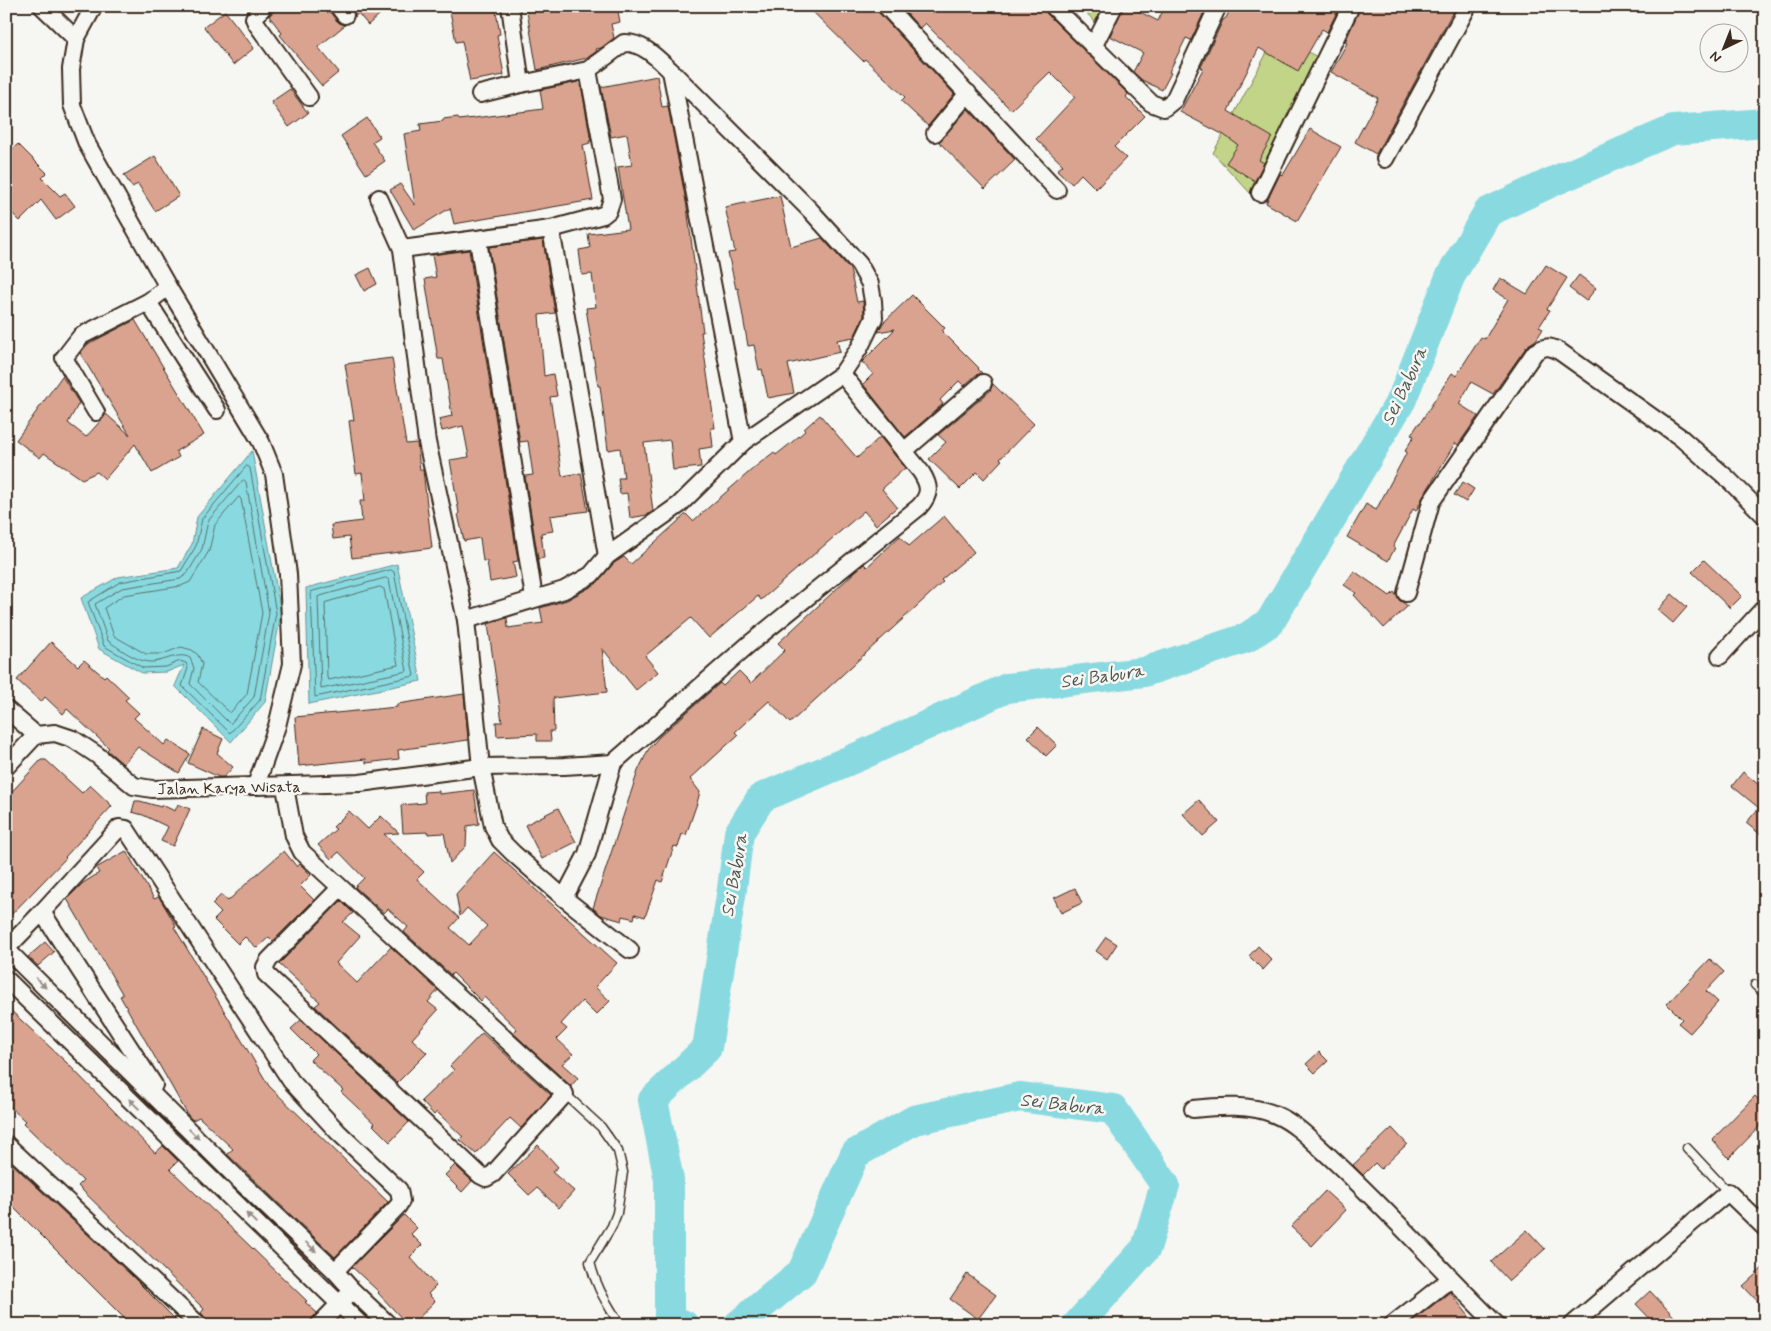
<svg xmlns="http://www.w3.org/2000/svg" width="1771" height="1331" font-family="Mynerve,sans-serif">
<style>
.green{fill:#c2d488;stroke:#7e7f53}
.water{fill:#89dae0;stroke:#6a9492}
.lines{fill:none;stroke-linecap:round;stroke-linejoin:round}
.shore{stroke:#5a706c;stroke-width:1}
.river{stroke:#89dae0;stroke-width:30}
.building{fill:#d9a390;stroke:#3b2a1e}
.service-casing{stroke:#3b2a1e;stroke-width:11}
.minor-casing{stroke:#3b2a1e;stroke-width:20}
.service{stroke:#f6f6f2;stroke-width:8}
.minor{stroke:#f6f6f2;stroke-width:16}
.oneway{fill:#989088}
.labels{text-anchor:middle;stroke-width:5;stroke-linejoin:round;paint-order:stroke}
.street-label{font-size:16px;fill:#3b2a1e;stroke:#f6f6f2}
.water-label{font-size:18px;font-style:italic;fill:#4e564e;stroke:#f6f6f2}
</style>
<rect width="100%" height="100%" fill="#f6f6f2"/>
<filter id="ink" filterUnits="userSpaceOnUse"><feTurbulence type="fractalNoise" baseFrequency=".02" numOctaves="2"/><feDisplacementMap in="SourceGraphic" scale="10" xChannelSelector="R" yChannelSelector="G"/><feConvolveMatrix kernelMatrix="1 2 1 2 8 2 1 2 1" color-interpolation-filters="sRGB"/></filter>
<g filter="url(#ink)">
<g class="green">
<path d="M1080 6H1104L1096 23Z"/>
<path d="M1277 34 1324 61 1251 194 1213 153Z"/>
</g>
<g class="water">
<path d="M252 451 281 613 265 702 231 742 175 686 184 665 167 672 142 673 99 649 81 598 118 577 178 568 192 544 197 517Z"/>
<path d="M397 564 421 681 309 704 306 588Z"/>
</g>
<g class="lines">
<g class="shore">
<path d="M247 466 250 468 276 613 260 700 230 733 182 686 188 668 186 663 180 661 166 667 143 668 104 646 88 602 120 582 181 571 196 546 202 519Z"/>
<path d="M244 480 246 482 269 613 254 697 230 724 190 684 194 668 190 658C177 650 160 666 144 661 132 658 119 648 108 641L95 604 122 588 180 579 187 574 202 549 208 521 242 481Z"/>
<path d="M239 497 241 499 262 613 247 694 230 713 198 682 202 664 198 655 192 650 181 647 163 654H146L114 636 104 608 124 595 181 586 190 582 209 551 215 525Z"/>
<path d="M391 570 394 572 414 676 315 697 311 592Z"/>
<path d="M386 578 389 580 407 671 321 689 318 597Z"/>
<path d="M380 587 384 589 398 665 329 680 327 678 325 603Z"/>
</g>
<g class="river">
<path d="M684 1325 669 1320V1180L653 1100 707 1048 732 889 739 833 761 798 862 755 1007 688 1144 672 1246 638 1270 622 1402 399 1450 277 1488 212 1552 182 1673 130 1765 123"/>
<path d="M738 1325 802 1272 855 1154 914 1120 1020 1097 1113 1109 1165 1185 1146 1248 1077 1325"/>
</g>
</g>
<g class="building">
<path d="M280 6H328L330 12 337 21 345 25 318 47 339 72 322 86 280 35 282 33 269 16Z"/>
<path d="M351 6H389L368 25 358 13 355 17V13Z"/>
<path d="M449 6H495L500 34 497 35 504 75 470 81 462 41 456 42Z"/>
<path d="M526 6H617L620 22 611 24 614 38 601 48 596 49 597 51 587 58 537 70Z"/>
<path d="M807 6H876L879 13 954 94 928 126 901 101 905 97 865 59 863 61Z"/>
<path d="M900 6H1043L1046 13 1128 94 1126 97 1145 116 1114 147 1126 158 1096 189 1081 174 1072 184 1057 170 1063 165 1036 139 1075 97 1050 72 1011 110 925 23 920 28Z"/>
<path d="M1124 6H1128L1158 21 1165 6H1197L1205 10 1191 40 1186 38 1169 72 1171 73 1162 90 1142 80 1133 72 1143 53 1110 36Z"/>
<path d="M1232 6H1340L1327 32 1322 29 1298 71 1259 48 1237 91 1228 111 1272 137 1259 160 1264 163 1255 181 1226 163 1238 145 1224 135 1180 112 1203 69 1201 67 1223 20 1226 18Z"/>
<path d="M1361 6H1456L1376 154 1355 142 1378 98 1331 72 1347 43 1345 42Z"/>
<path d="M225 11 254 48 233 65 204 27Z"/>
<path d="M657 76 662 107 668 106 687 207 703 332H701L715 428H711L713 447 699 449 701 467 673 470 670 440 644 443 653 511 647 515 630 518 627 493 620 494 618 478H624L620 448 608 450 600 386H598L586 308 596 307 592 274 582 275 579 250 590 248 588 234 628 229 618 167 632 165 627 134 611 137 601 87Z"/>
<path d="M578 82 582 90 591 141H589L590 143 583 145 593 200 454 224 450 208 414 230 390 190 400 184 415 205 404 134 421 131 420 124 443 121V119L458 117 459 120 543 109 540 90Z"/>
<path d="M290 89 308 113 289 127 271 102Z"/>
<path d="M968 109 1015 160 985 189 939 142Z"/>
<path d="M367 118 380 137 372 142 385 161 366 174 341 136Z"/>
<path d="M1310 129 1341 147 1297 221 1266 203 1280 174 1283 175Z"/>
<path d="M18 144 47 173 42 178 60 196 65 193 75 206 56 220 41 200 20 221 6 207V155Z"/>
<path d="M155 156 179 196 155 211 138 184 132 187 124 175Z"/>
<path d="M780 196 791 247 822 238 850 269 857 302 863 301 864 316 854 337 837 340 840 352 788 364 794 393 768 398 762 369 759 370 754 345 748 346 738 288 736 289 728 253 735 252 725 207Z"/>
<path d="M543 240 555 313 539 315 544 376 553 374 557 396 550 397 562 476 581 473 588 511 550 516 553 531 541 533 544 558 538 559 525 476 533 475 528 441 520 442 489 247Z"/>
<path d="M469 250 518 561 513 562 516 577 490 582 487 561H483L480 538 464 541 458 514 459 513 450 460 469 457 463 426 442 431 439 419 452 416 443 359H438L425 279 436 277 432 255Z"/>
<path d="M1546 265 1567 278 1547 309 1550 310 1539 327 1543 329 1536 340 1527 346 1493 394 1471 382 1459 404 1478 416 1458 445 1455 443 1423 497 1416 511 1413 509 1393 547 1395 548 1388 561 1347 537 1366 504 1376 510 1407 452 1405 451 1414 436 1411 435 1419 423H1420L1452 373 1456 376 1481 337 1485 339 1508 299 1493 290 1500 278 1527 294Z"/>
<path d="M370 268 377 284 364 291 356 275Z"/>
<path d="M1579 275 1596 288 1586 301 1569 288Z"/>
<path d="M912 295 945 328 942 331 979 368 978 369 982 373 976 375 964 386 959 381 940 400 943 404 905 437 863 384 873 374 862 362 895 329 878 332 883 323Z"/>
<path d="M135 320 204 435 176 451 179 457 152 473 135 444 105 479 97 472 82 479 44 453 40 458 16 440 62 376 79 403 68 423 86 437 104 417 106 414 130 435 80 353 88 344Z"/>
<path d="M392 358 406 444 417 443 420 470H423L432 548 352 558 349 537 333 539 331 525 362 521 360 501H365L362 473 356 474 349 421 354 420 345 364Z"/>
<path d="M993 384 1034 424 1000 459 1002 460 984 479 977 472 960 489 929 459 946 442 938 435 990 391Z"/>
<path d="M820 415 857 458 880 437 905 468 882 489 897 507 876 525 864 511 761 600 758 596 709 638 691 618 645 656 658 672 636 690 602 648 607 692 553 698 554 731H550L551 741H537V734L497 736 496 722H502L488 624 507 618 508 628 543 623 540 608 567 600 596 584 614 563 624 557 631 564 686 514 693 521 755 467 774 452 776 455 791 443 805 431 804 429Z"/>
<path d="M1463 482 1474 489 1466 502 1454 495Z"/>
<path d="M944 516 974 552 941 580 943 582 790 723 769 701 735 732 738 735 690 779 700 792 697 803 686 835 682 834 678 847 674 846 662 882 658 880 645 917 635 914 634 919 623 916 622 921 601 915 593 908 638 771 648 750 658 738 720 683 723 686 739 671 751 683 785 650 778 643 857 570 864 564 867 567 900 536 909 546Z"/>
<path d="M1704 560 1742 596 1730 608 1692 572Z"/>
<path d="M1354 571 1390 596 1394 592 1399 600 1408 606 1384 628 1354 595 1356 593 1344 585Z"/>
<path d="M1672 594 1687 607 1673 623 1658 610Z"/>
<path d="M51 642 78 666 84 660 104 677 106 675 129 697 125 700 139 713 134 718 164 745 168 740 190 754 179 773 138 747 123 764 107 750 109 748 67 709 63 714 45 697 41 702 17 680Z"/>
<path d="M464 694 468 740 398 750 399 759 366 763V759L299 766 295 717 397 707V704Z"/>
<path d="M1038 727 1057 745 1046 756 1028 737Z"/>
<path d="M203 729 223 739 217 753 233 767 224 777H219L188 763Z"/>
<path d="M41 760H46L82 793 90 785 112 806 65 857 66 858 6 920V798Z"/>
<path d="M1743 772 1765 790V838L1746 823 1759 808 1732 786Z"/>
<path d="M474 790 479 824 467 826 466 846 450 863 444 833 428 834V832L403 833 401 805 425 803 424 792 439 791V794Z"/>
<path d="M1199 800 1219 822 1203 836 1183 814Z"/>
<path d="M135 801H140L161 807 162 805 175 811 178 804 190 809 173 846 161 841 168 827 143 815 132 812Z"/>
<path d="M558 808 576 842 542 859 525 825Z"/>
<path d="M349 811 368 829 381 816 399 833 384 834 424 872 417 879 459 918 450 928 469 945 487 926 467 908 460 916 456 894 494 852 617 963 595 987 610 1001 596 1015 582 1001 561 1024 567 1029 557 1039 573 1054 562 1064 578 1078 571 1086 513 1033 517 1029 484 997 481 1001 453 973 451 975 404 932 408 927 388 909 384 913 355 887 364 878 339 852 331 859 318 845 336 829 333 827Z"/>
<path d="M126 851 154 899 159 897 168 912 176 926 174 927 269 1086 388 1202 335 1257 227 1154 233 1149 199 1117 193 1120 189 1117 120 996 123 995 67 899 83 883 99 873 96 868Z"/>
<path d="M284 851 297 867 300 864 311 875 300 886 314 900 273 941 269 937 257 948 245 937 238 944 214 920 221 913 212 904 221 895 228 901 249 881Z"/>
<path d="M1075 888 1082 903 1061 913 1054 898Z"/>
<path d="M341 901 353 913 343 922 360 936 336 963 357 983 391 947 438 990 428 1002 438 1010 412 1039 427 1053 397 1083 315 1006 320 1002 279 964Z"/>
<path d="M1106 937 1117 944 1107 959 1096 951Z"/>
<path d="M45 942 54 952 38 966 28 957Z"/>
<path d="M1258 946 1272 960 1263 970 1249 956Z"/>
<path d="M1710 959 1724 972 1706 991 1718 1002 1690 1033 1678 1023 1682 1019 1667 1004Z"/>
<path d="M6 1006 66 1062 155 1153 163 1146 178 1161 170 1169 307 1301 305 1302 317 1313 312 1318 309 1325H209L206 1318 201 1313 204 1309 78 1186 83 1181 23 1123 25 1121 6 1103Z"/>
<path d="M301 1020 409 1122 390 1142 373 1125 375 1124 341 1092 343 1090 310 1060 316 1054 291 1029Z"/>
<path d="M482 1033 551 1095 521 1128 510 1118 476 1154 460 1140 463 1137 437 1112 434 1115 421 1101 454 1070 450 1066Z"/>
<path d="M1319 1052 1328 1061 1315 1073 1306 1064Z"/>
<path d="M1755 1096 1765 1106V1121L1729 1158 1712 1140Z"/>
<path d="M1392 1128 1407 1144 1381 1169 1375 1163 1363 1175 1353 1165Z"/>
<path d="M538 1145 558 1167 552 1172 574 1191 559 1208 537 1188 529 1195 508 1174Z"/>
<path d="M6 1158 131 1275 181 1325H131L6 1200Z"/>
<path d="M455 1165 472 1181 462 1192 445 1175Z"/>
<path d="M1325 1191 1346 1210 1312 1246 1291 1227Z"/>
<path d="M404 1215 417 1228 411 1234 422 1245 410 1257 436 1286 428 1294 435 1301 412 1325H408L378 1293 379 1292 352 1267Z"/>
<path d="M1527 1230 1545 1249 1509 1281 1491 1262Z"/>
<path d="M1765 1266V1309L1743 1286Z"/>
<path d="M967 1274 996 1295 978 1319 950 1299Z"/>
<path d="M1650 1291 1682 1325H1656L1636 1304Z"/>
<path d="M1450 1292 1476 1325H1408L1411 1322Z"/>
</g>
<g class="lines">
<g class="service-casing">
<g id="service">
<path d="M1755 985 1765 994"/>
<path d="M565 1094 601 1127 618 1151 623 1172 617 1213 612 1226 590 1262C596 1288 607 1303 620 1325"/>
<path d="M1687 1148 1728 1192"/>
</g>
</g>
<g class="minor-casing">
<g id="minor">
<path d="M42 6 76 39"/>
<path d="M94 6 76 39 71 69 72 105 87 144 168 287 261 442 274 474 288 574 292 664 277 726 256 785"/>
<path d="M264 6 254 18 256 23 309 97"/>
<path d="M338 6 345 15"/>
<path d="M510 6 521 84"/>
<path d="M886 6 1057 190"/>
<path d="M1053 6 1151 103 1164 108 1174 100 1218 6"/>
<path d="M1093 47 1114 6"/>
<path d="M671 71 743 442"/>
<path d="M935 133 968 93"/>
<path d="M1385 159 1468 6"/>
<path d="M1260 193 1351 6"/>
<path d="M379 198 402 249 427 442 466 620 481 767 493 826 500 840 513 853 564 898 630 950"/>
<path d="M551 229 607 556"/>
<path d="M478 240 534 598"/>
<path d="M402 249 551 229 603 215 608 211 612 199 588 70"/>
<path d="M148 302 217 410"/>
<path d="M96 412 64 358 81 336 148 302 168 287"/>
<path d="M904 451 983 383"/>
<path d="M1406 593 1431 502 1535 352C1545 346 1549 346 1559 351L1680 437 1727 478 1765 516"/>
<path d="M466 620 564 590 591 575 607 556 679 505 743 442 842 374 860 347 874 318 873 301 870 284 859 264 811 211 671 71C658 59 643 42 624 43L588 70 521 84 480 94"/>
<path d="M1720 656 1765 607"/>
<path d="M6 709 36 735"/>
<path d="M6 767 36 735 55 733 73 739 97 755 134 786 152 789 360 783 481 767 564 766 613 763 748 645 919 507C931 494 930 486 921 472L842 374"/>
<path d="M285 787 294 836 302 852 565 1094 493 1174 486 1178 480 1175 266 974 265 967 269 960 340 888"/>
<path d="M564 898 587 854 613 763"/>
<path d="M42 912 119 828 126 829 291 1081 338 1132 399 1190 401 1201 398 1206 335 1271"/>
<path d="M6 949 241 1182 335 1271 352 1290 389 1325"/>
<path d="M6 949 42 912 154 1085"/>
<path d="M6 979 361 1325"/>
<path d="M1193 1109C1220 1106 1251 1104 1276 1115 1297 1124 1313 1142 1330 1157 1388 1210 1441 1270 1497 1325"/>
<path d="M6 1144 199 1325"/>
<path d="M319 1325 347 1296"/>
<path d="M1392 1325 1450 1279"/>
<path d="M1572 1325 1728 1192 1765 1228"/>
</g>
</g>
<use href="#service" class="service"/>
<use href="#minor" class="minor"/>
</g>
<defs><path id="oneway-solid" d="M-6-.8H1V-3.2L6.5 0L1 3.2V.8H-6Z" transform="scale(1.25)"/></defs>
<g class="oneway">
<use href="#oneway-solid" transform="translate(41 983) rotate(45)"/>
<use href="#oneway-solid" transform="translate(134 1104) rotate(-136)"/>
<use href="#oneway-solid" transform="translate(194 1134) rotate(45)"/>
<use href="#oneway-solid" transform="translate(251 1218) rotate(-136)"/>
<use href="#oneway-solid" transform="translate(311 1247) rotate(43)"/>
</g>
</g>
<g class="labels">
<g class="street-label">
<text transform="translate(229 787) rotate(-1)" y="6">Jalan Karya Wisata</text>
</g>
<g class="water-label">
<text transform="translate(1404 386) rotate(-65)" y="6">Sei Babura</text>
<text transform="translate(1102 676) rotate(-8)" y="6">Sei Babura</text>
<text transform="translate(734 875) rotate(-80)" y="6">Sei Babura</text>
<text transform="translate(1062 1104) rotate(6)" y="6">Sei Babura</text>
</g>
</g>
<rect width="1771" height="1331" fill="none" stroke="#f6f6f2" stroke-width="25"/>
<rect x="12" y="12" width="1746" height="1306" fill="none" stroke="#3b2a1e" stroke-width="2" filter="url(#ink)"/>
<g transform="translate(1724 48) rotate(223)"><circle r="24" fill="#f6f6f2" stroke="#aba49d"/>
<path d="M0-4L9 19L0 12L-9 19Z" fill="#3b2a1e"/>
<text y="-8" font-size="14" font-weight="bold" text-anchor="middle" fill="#3b2a1e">N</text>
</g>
</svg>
